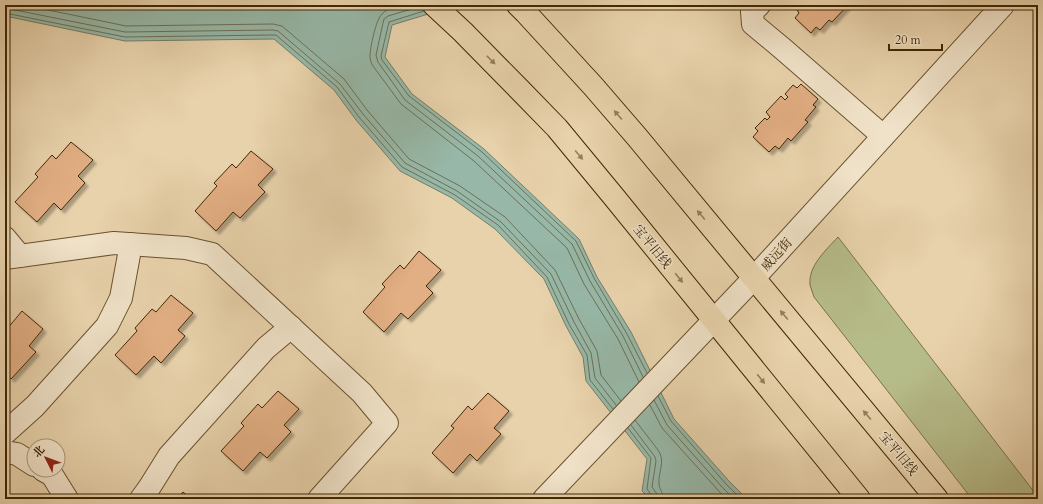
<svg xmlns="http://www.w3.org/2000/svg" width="1043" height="504" font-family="Cardo,'Noto Serif SC',serif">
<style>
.green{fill:#b6bc89;stroke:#7b7247}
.water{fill:#97b8a8;stroke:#747e67}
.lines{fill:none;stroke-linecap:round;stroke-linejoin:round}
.shore{stroke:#6c7056;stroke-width:1}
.building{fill:#e2ae83;stroke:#402805;filter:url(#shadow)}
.minor-casing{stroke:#6a522e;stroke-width:24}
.major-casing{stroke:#402805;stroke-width:24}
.minor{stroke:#f0e2c8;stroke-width:22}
.major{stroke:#e8d2ab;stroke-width:22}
.oneway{fill:#947d58}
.labels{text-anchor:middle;stroke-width:3;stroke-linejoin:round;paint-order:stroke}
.street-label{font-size:13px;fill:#402805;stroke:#f0e2c8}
</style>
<defs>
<filter id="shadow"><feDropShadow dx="3.5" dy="3.5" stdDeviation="1" flood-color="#0004"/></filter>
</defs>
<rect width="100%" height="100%" fill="#e8d2ab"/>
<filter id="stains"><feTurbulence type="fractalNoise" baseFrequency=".005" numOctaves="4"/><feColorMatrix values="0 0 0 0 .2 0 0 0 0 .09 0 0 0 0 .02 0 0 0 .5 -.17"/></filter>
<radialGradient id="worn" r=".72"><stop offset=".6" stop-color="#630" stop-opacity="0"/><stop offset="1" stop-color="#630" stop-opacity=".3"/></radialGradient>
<path class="green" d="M838 237 1038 497V499H972L814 297C813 293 811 289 810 285 808 266 826 250 838 237Z"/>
<path class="water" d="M5 5H458L392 25 385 57 412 94 484 149 579 239 597 277 631 332 674 419 729 481 747 499H650L642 491 647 459 586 381 583 357 566 326 544 279 495 229 452 198 400 171 356 120 334 90 274 39 125 41 5 16Z"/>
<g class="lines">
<g class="shore">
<path d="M24 5 126 26 273 24 282 26 344 79 367 110 409 159 460 186 505 217 555 270 579 319 597 351 601 375 621 401"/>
<path d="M405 5C398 7 387 8 382 14 376 19 370 48 370 56 370 60 371 63 373 66L401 104 474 161 567 248 584 284 618 339 639 382"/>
<path d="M422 6 388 16 384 19 383 23 376 55 378 62 405 100 478 156 572 244 590 281 623 336 643 377"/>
<path d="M5 8 125 32 273 30 278 31 340 84 363 114 405 163 457 191 501 222 551 274 574 322 591 353 595 378 616 405"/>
<path d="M424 11 389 22 381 56 382 60 409 96 482 152 576 241 594 278 627 334 647 373"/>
<path d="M5 13 125 37 273 35H276L337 87 359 117 402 167 455 195 498 225 547 277 569 324 587 355 590 380 613 409"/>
<path d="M658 396 671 421 726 484 741 499"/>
<path d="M654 400 667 425 722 487 734 499"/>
<path d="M650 405 662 428 726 499"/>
<path d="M635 420 658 450C666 461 658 472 659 484 659 489 663 492 664 499"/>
<path d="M631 425 655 457 656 461 652 487 657 494 658 499"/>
<path d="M628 428 651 458 647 489 652 496 653 499"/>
</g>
</g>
<g class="building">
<path d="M801 5H848L832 22 829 20 820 30 816 27 811 33 795 18 799 13 797 10Z"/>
<path d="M801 84 818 99 813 105 816 107 805 120 808 122 791 141 788 138 779 149 775 146 769 152 753 137 758 131 755 128 765 118 767 120 770 117 766 112 781 96 785 100 788 97 785 94 793 85 797 88Z"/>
<path d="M71 142 93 160 78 176 85 183 61 210 54 203 37 222 15 202 38 177 35 174 52 155 56 159Z"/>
<path d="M251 151 273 169 258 185 265 192 240 218 233 212 216 231 195 211 217 186 214 183 232 164 236 168Z"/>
<path d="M419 251 441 270 426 286 433 293 408 319 401 313 384 332 363 312 385 287 382 284 400 265 404 269Z"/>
<path d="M171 295 193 313 178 330 185 336 161 363 154 356 136 375 115 355 137 331 135 328 152 309 156 312Z"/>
<path d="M22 311 43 329 29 346 36 352 11 379 5 373V327L7 329Z"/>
<path d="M278 391 299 409 284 425 291 432 267 458 260 452 243 471 221 451 244 426 241 423 258 404 262 408Z"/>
<path d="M488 393 509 411 494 428 501 434 477 461 470 454 453 473 432 453 454 428 451 426 468 406 472 410Z"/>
<path d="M183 492 191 499H177Z"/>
</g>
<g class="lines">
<g class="minor-casing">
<g id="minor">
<path d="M759 5 752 12 753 24 783 49 883 136"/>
<path d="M5 238 20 256"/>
<path d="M5 258 114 243 186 248 212 254 362 393 387 423 319 499"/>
<path d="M5 433 35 406 107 326 121 298 131 244"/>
<path d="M5 452 17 454 34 465"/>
<path d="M43 470 52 475 67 499"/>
<path d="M141 499 149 488 169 456 266 348 291 327"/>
<path d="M544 499 754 278 1003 5"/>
</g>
</g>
<g class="major-casing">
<g id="major">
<path d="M434 5 463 32 520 90 557 128 614 197 859 499"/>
<path d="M518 5 526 13 593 86 637 137 937 499"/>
</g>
</g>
<use href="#minor" class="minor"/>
<use href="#major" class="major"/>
</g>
<defs><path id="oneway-solid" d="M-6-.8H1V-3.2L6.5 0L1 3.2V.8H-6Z"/></defs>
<g class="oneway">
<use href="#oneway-solid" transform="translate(491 60) rotate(45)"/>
<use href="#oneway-solid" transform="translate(618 115) rotate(-131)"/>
<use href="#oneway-solid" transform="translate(579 155) rotate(50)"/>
<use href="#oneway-solid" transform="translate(701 215) rotate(-130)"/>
<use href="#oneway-solid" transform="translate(679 278) rotate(51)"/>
<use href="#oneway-solid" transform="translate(784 315) rotate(-130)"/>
<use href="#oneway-solid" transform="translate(761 379) rotate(51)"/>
<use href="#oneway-solid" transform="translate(867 415) rotate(-130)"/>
</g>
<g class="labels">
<g class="street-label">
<text transform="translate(653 246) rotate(51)" y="5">宝平旧线</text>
<text transform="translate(776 254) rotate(-48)" y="5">威远街</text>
<text transform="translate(899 453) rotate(50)" y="5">宝平旧线</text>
</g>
</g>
<rect width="1043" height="504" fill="none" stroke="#e8d2ab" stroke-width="20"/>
<rect x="6" y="6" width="1031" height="492" fill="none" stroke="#402805" stroke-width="2"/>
<rect x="10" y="10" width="1023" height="484" fill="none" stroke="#402805"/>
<g transform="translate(46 458) rotate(312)"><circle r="19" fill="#f0e2c8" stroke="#aa987a"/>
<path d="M0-3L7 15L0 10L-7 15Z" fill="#8f2418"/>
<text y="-6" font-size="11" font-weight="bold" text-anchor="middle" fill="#402805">北</text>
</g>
<path d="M889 44v6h53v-6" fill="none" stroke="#402805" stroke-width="2"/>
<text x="895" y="44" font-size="12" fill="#402805" stroke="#f0e2c8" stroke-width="3" paint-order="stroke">20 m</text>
<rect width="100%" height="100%" filter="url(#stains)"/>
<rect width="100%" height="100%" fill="url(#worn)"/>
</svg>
